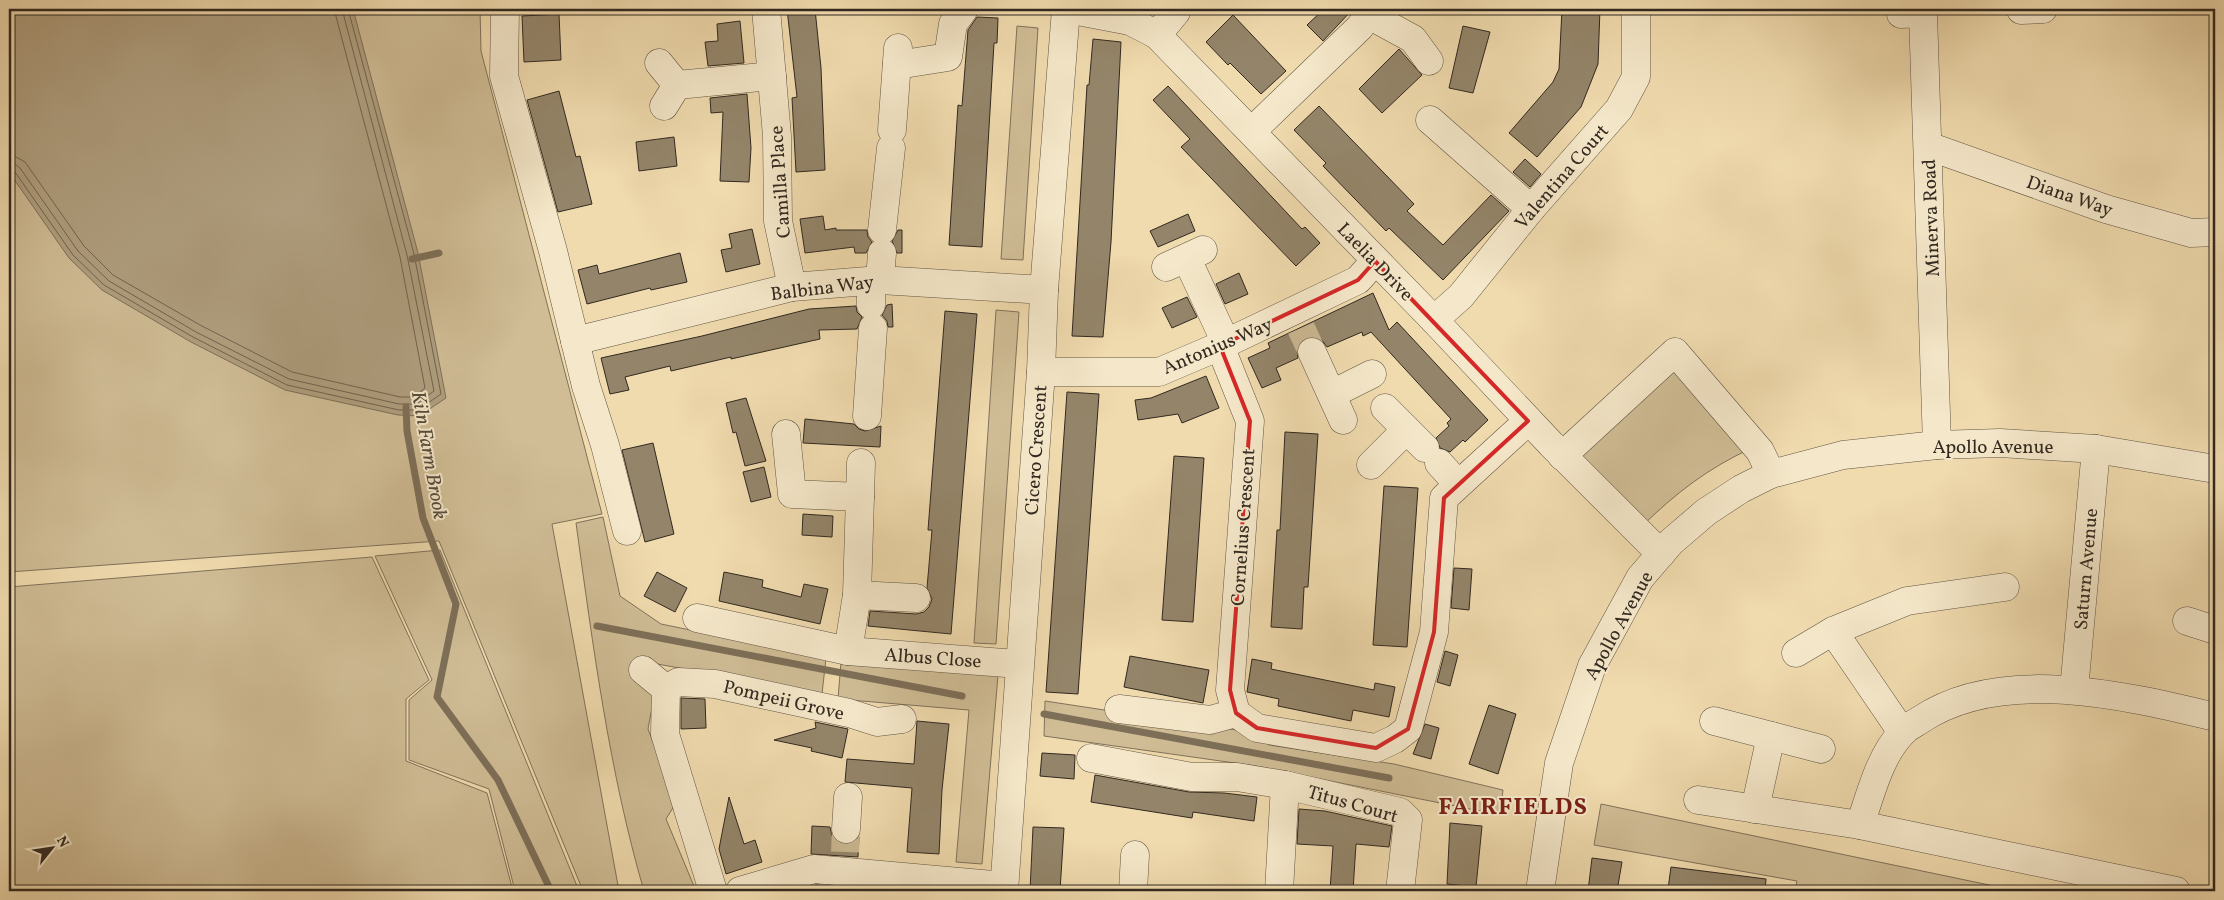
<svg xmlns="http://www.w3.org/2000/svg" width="2224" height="900" font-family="Vollkorn,serif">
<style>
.green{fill:#d0bd96;stroke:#80725b}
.water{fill:#af9e7e;stroke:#7d6f58}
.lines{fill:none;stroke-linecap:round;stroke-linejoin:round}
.shore{stroke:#70634f;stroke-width:1}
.stream{stroke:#7d6f58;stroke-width:7}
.building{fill:#94856a;stroke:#312820}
.minor-tunnel{stroke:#cab792;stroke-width:28;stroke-dasharray:28 14;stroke-linecap:butt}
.minor-casing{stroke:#615544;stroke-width:29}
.minor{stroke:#f5e8ca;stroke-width:28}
.marked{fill:none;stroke:#d62828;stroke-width:4;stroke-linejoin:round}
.labels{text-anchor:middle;stroke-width:4;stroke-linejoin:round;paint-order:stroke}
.street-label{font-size:19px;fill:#312820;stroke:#f5e8ca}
.water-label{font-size:20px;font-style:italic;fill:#574b3c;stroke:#f5e8ca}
.district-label{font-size:24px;font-weight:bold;letter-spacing:1px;fill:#7a1f14;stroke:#f5e8ca}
</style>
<rect width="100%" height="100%" fill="#f0dbae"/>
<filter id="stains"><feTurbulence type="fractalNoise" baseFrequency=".004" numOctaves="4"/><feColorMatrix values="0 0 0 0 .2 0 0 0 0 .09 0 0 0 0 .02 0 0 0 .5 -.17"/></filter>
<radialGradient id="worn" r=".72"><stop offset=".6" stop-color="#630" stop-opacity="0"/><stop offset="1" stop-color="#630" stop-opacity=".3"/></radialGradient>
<g class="green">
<path d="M9 9H480L481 51 602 514 552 524 619 891H583L439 541 9 572Z"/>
<path d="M1017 26 1038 28 1023 260 1001 259Z"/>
<path d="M996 310 1019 312 996 644 974 643Z"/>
<path d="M1673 360 1752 448C1708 468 1676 493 1641 527L1569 454Z"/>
<path d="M603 517 620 596 661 624 826 658 822 694 641 661 654 696 648 729 676 803 666 819 696 891H644C609 771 593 646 576 523Z"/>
<path d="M440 550 579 891H515L489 789 409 760V700L432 680 375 556Z"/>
<path d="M372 557 429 680 406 699V761L487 793 513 891H9V587Z"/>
<path d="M841 662 998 675 982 864 956 862 969 710 838 699Z"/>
<path d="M1045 701 1256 733 1269 745 1394 764 1503 790 1500 815 1256 766 1044 736Z"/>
<path d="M1601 804 2018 891H1795L1797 881 1594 845Z"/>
</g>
<path class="water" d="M9 9H353L418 253 446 398 419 416 398 415 285 390 191 342 102 290 69 258 9 172Z"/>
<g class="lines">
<g class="shore">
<path d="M9 156 16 157 25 162 84 246 113 275 200 325 292 372 400 397H414L425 388 400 257 334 9"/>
<path d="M9 163 15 164 20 168 78 251 109 281 196 332 289 379 399 404H416L434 391 407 255 342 9"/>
<path d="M9 170 15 172 73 255 104 285 193 337 287 385 399 410H418L441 394 414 254 348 9"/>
</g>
<g class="stream">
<path d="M412 259 439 253"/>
<path d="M406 407 407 431 423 518 456 604 437 697 498 780 551 891"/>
<path d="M597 626 962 696"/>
<path d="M1044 714 1389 778"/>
</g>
</g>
<g class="building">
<path d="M787 9H815L821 68 825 170 796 172 792 98 797 97Z"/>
<path d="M1324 9H1353L1323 41 1307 25Z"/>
<path d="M1562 9H1600L1598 64 1581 107 1537 157 1509 133 1553 82 1559 69Z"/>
<path d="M559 14 561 60 524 62 522 16Z"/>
<path d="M1233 15 1286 71 1261 94 1230 63 1228 65 1206 42Z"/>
<path d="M977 17 998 18 997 43H994L982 247 949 245 958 105 962 106 968 30Z"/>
<path d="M740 21 744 63 708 66 705 42 718 41 717 24Z"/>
<path d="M1463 26 1490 32 1473 93 1449 88Z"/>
<path d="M1093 39 1121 42 1111 242 1103 337 1072 336 1087 85H1089Z"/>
<path d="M1399 49 1422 75 1382 113 1359 89Z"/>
<path d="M1168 86 1302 229 1305 227 1320 243 1296 266 1181 147 1190 139 1153 100Z"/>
<path d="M559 91 576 157 580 156 592 204 558 212 527 100Z"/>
<path d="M747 94 751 148 749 182 720 181 723 112 711 113 710 98Z"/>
<path d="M1319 106 1414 204 1407 211 1443 245 1491 195 1509 211 1443 280 1389 228 1386 231 1323 166 1326 163 1294 130Z"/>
<path d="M674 137 677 166 639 171 636 142Z"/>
<path d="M1525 159 1541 174 1530 187 1513 172Z"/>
<path d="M1188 214 1195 231 1158 247 1150 231Z"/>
<path d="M823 216 825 230 836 228V230H867L868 237 872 242 866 253H855L854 247 805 253 800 219Z"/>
<path d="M752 229 760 264 726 272 721 250 732 248 729 234Z"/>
<path d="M898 230H902V253H897L892 241Z"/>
<path d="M680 253 687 282 651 290 650 288 587 304 578 270 597 265 599 274Z"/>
<path d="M1239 273 1248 294 1225 304 1216 284Z"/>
<path d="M1373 293 1389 330 1397 322 1488 420 1465 442 1463 440 1450 452 1440 448 1436 438 1449 426 1447 423 1451 419 1371 332 1363 336 1362 332 1327 347 1321 339 1313 336 1305 338 1299 343 1297 350 1298 358 1276 368 1281 380 1262 388 1248 358 1270 348 1268 343Z"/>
<path d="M1187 297 1197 317 1172 328 1162 308Z"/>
<path d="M892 304 893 327H888L887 321 882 315 887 305Z"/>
<path d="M856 306 857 312 862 317 857 329 819 330 820 339 731 359V357L671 371 670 366 625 377 629 390 610 394 601 358 702 336 809 309Z"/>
<path d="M945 311 977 314 951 634 868 626 870 611 916 614 924 612 929 607 932 599 927 588 932 530H928Z"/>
<path d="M1206 376 1219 408 1182 423 1178 414 1138 420 1135 400 1151 398Z"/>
<path d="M1067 392 1099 394 1078 694 1046 692Z"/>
<path d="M746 398 766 461 745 466 736 432 733 433 726 403Z"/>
<path d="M805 419 854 424 859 429 865 431 881 426 880 447 803 443Z"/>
<path d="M1285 432 1318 434 1308 587H1304L1302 629 1271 627 1277 530H1280Z"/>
<path d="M653 443 674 534 645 542 622 450Z"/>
<path d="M1174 456 1204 458 1193 622 1162 620Z"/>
<path d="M764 467 771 497 751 502 743 472Z"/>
<path d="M1384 486 1418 488 1407 647 1373 645Z"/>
<path d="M803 514 833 516 832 537 802 535Z"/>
<path d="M1454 568 1472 569 1469 610 1451 608Z"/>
<path d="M657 572 687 588 675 612 644 596Z"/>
<path d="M724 572 763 580 762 587 801 597 804 584 828 589 820 624 719 601Z"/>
<path d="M1445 651 1458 655 1450 686 1437 682Z"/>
<path d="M1130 656 1209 670 1203 703 1124 687Z"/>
<path d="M1252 659 1272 663 1271 669 1374 690 1375 683 1395 687 1389 717 1353 710 1351 721 1278 706 1279 699 1247 692Z"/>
<path d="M681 698 705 699 706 728 681 729Z"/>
<path d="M1489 705 1516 714 1498 774 1469 764Z"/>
<path d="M917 721 949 724 942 790 939 854 907 852 912 788 845 782 847 759 914 764Z"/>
<path d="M815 722 848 729 842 758 811 751 812 748 774 740 816 728Z"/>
<path d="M1425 724 1439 728 1431 759 1413 754Z"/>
<path d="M1042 753 1075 755 1074 779 1040 776Z"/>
<path d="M1095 775 1189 792 1224 793 1257 797 1254 821 1193 812 1192 818 1091 802Z"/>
<path d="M729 797 744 844 755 840 762 862 726 874 719 849Z"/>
<path d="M1299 809 1325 811 1392 826 1389 847 1356 844 1353 891H1330L1333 846 1297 844Z"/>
<path d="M1450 823 1482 826 1476 887 1447 884Z"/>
<path d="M812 826 830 827 832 836 837 842 845 844 853 843 859 837 858 857 811 854Z"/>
<path d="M1033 827 1064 828 1060 891H1030Z"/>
<path d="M1592 858 1622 862 1617 891H1588Z"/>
<path d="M1671 867 1766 879 1765 891H1686L1668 889Z"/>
<path d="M816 885 856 888V891H808V887Z"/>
</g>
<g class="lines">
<g class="minor-tunnel">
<path d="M1301 328 1312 352"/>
<path d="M845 852 846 829"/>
<path d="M841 891V884"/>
</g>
<g class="minor-casing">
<g id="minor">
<path d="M505 9 504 76 553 251 586 386 605 445 627 531"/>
<path d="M766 9 777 136 778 221 792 287"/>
<path d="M1067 9 1130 21 1157 35 1434 320 1551 444 1661 554"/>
<path d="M2021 10 2043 9"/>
<path d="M1901 14 1923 13 1937 445"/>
<path d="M1369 15 1413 39 1429 61"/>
<path d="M1157 35 1176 12"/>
<path d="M659 63 677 85 664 106"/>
<path d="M897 65 948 57 953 24 964 9"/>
<path d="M677 85 772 76"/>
<path d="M1430 120 1531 209"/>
<path d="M892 130 898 48"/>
<path d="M1252 131 1360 27 1372 9"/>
<path d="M1928 146 2106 209 2191 233 2215 232"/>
<path d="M882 230 891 148"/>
<path d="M1187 259 1226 343"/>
<path d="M1166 267 1203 250"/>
<path d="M880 280 882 253"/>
<path d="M871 281V305"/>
<path d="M1434 320 1461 296 1531 209 1619 109 1636 77V9"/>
<path d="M575 341 792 287 880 280 1044 290"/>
<path d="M1220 346 1250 421 1230 690 1236 713 1257 728 1376 748 1395 739 1408 729 1434 632 1444 498 1528 421"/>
<path d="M1312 352 1343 420"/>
<path d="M1041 372H1159L1220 346 1358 280 1375 261"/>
<path d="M1332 394 1372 374"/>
<path d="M1385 408 1425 448"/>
<path d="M867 416 873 328"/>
<path d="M786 434 792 494 860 497"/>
<path d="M1562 456 1675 352 1760 451 1771 474"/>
<path d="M1439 463 1458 484"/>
<path d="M1371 465 1406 430"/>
<path d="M857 595 916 598"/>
<path d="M697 618 848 651 1019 664"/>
<path d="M2187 621 2215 630"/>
<path d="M1833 631 1902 732"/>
<path d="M848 651 857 595 861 463"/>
<path d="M1796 653 1833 631 1907 601 2005 587"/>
<path d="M643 670 666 689"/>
<path d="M2074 690 2096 449"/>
<path d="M1119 709 1210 720 1236 713"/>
<path d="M1714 721 1821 749"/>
<path d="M1091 758 1192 777H1237L1285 785 1400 812 1408 820 1400 891"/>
<path d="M1698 800 1860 825 2176 891"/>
<path d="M1755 809 1771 736"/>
<path d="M1860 825C1870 796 1880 755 1902 733 1907 727 1914 724 1920 720 2001 665 2127 696 2215 717"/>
<path d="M846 829 848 797"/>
<path d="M713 891 665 734 666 689 678 682 715 684 849 713 877 722 902 719"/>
<path d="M740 891 814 869 1004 886"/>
<path d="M1004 891 1041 372 1044 290 1066 9"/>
<path d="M1133 891 1135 855"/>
<path d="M1279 891 1285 785"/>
<path d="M1540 891 1559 763 1592 666 1640 578 1671 542 1706 512 1741 489 1771 474 1843 455 1937 445 2000 443 2096 449 2215 469"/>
</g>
</g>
<use href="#minor" class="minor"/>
</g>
<path class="marked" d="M1375 261 1528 421 1444 498 1434 632 1408 729 1376 748 1257 728 1236 713 1230 690 1250 421 1220 346 1358 280Z"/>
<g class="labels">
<g class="street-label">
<text transform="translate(1561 176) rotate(-49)" y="7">Valentina Court</text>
<text transform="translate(779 182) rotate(-94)" y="7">Camilla Place</text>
<text transform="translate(2070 195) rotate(19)" y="7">Diana Way</text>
<text transform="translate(1930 218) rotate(-92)" y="7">Minerva Road</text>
<text transform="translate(1376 261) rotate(46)" y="7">Laelia Drive</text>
<text transform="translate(822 287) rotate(-7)" y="7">Balbina Way</text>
<text transform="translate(1217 345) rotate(-23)" y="7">Antonius Way</text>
<text x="1993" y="453">Apollo Avenue</text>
<text transform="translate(1035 450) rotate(-86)" y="7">Cicero Crescent</text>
<text transform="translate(1242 527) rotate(-86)" y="7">Cornelius Crescent</text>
<text transform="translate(2085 569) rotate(-85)" y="7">Saturn Avenue</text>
<text transform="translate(1618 625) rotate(-61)" y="7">Apollo Avenue</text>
<text transform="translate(933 657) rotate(4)" y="7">Albus Close</text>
<text transform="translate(784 699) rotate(13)" y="7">Pompeii Grove</text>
<text transform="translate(1353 803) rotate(16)" y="7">Titus Court</text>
</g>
<g class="water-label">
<text transform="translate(430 455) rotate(80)" y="7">Kiln Farm Brook</text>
</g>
<g class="district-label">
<text x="1513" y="814">FAIRFIELDS</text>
</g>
</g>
<rect width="2224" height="900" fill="none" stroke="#f0dbae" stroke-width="30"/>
<rect x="10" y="10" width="2204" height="880" fill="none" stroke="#312820" stroke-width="2.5"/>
<rect x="15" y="15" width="2194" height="870" fill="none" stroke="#312820"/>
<g transform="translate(52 848) rotate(60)" stroke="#f5e8ca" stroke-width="4" paint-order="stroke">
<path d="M0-4L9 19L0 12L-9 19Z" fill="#312820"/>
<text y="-8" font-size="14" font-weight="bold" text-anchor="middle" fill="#312820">N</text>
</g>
<rect width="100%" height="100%" filter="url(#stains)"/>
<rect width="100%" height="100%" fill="url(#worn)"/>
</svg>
